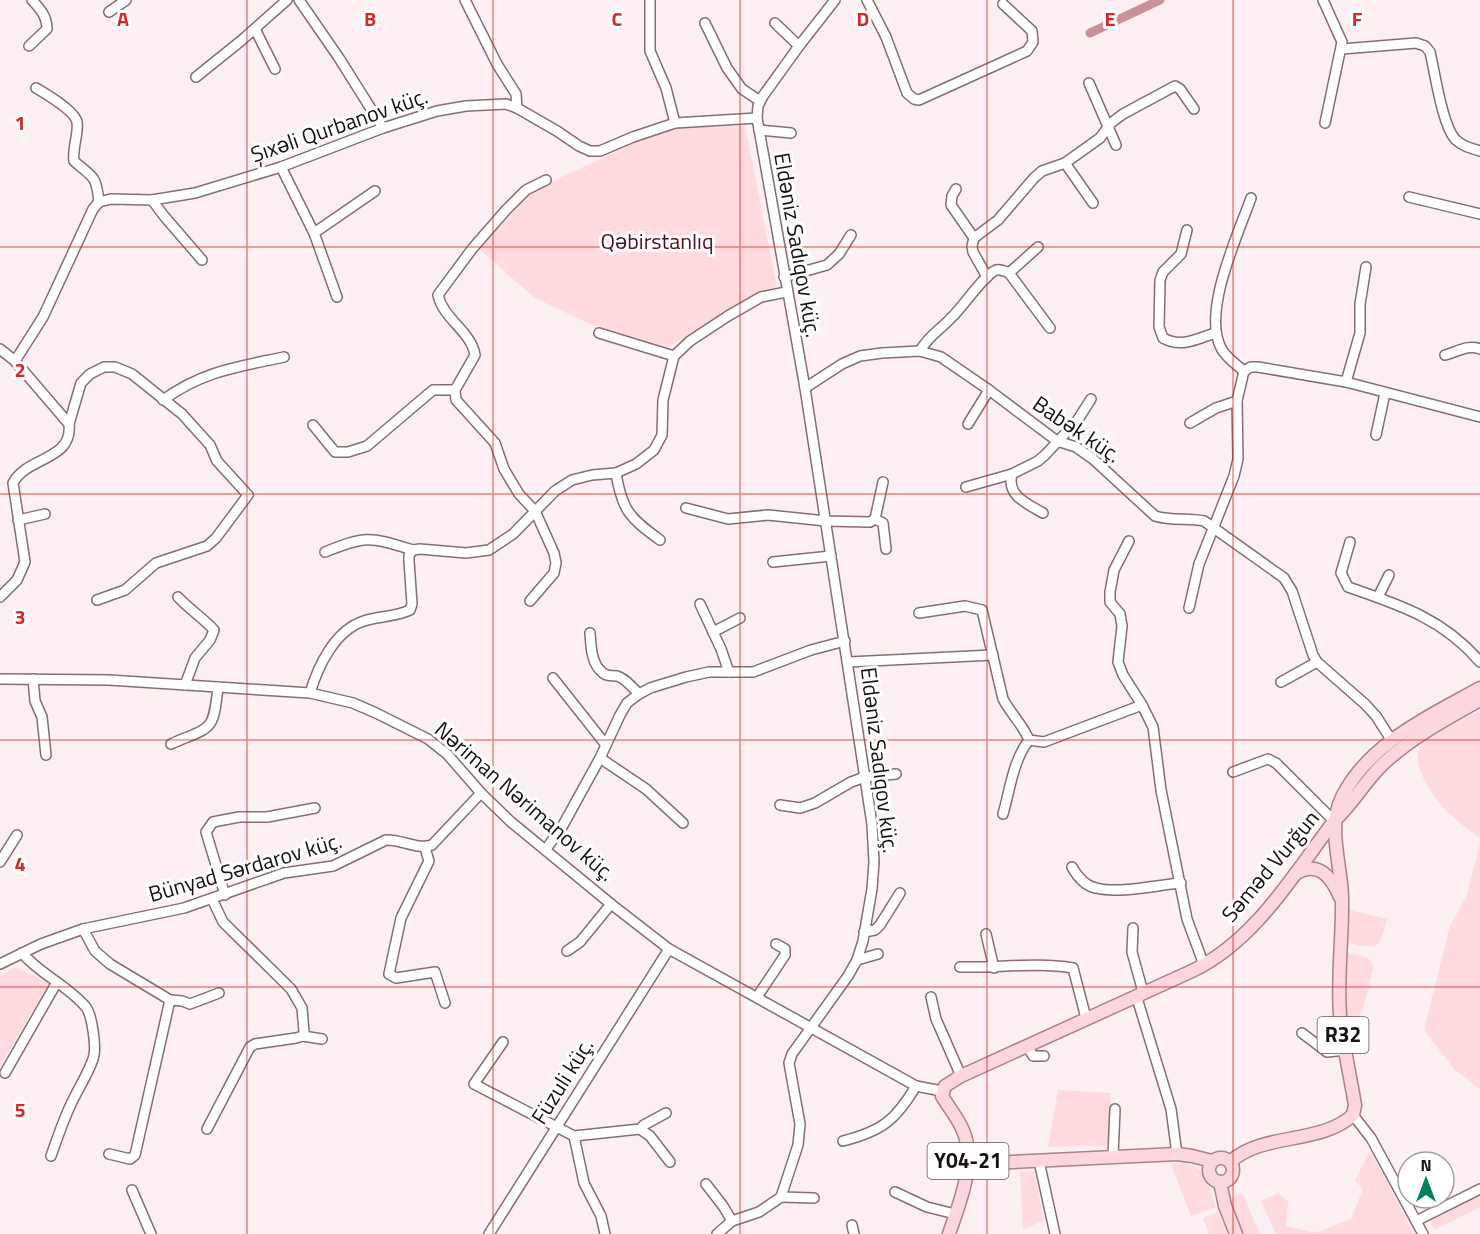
<svg xmlns="http://www.w3.org/2000/svg" width="1480" height="1234" font-family="'Titillium Web',sans-serif">
<style>
.green{fill:#ffdadf}
.lines{fill:none;stroke-linecap:round;stroke-linejoin:round}
.canal{stroke:#cb919a;stroke-width:9}
.minor-casing{stroke:#876d71;stroke-width:12}
.major-casing{stroke:#ad8088;stroke-width:15}
.minor{stroke:#fff;stroke-width:9}
.major{stroke:#fdd7dd;stroke-width:12}
.grid{fill:none;stroke:#d62828;stroke-width:1.5;stroke-opacity:0.55}
.labels{text-anchor:middle;stroke-width:6;stroke-linejoin:round;paint-order:stroke}
.shield{fill:#fff;stroke:#5f5859;stroke-width:1.5}
.shield-label{font-size:21px;font-weight:bold;fill:#1a1012}
.street-label{font-size:22px;fill:#1a1012;stroke:#fff}
.park-label{font-size:22px;fill:#530e23;stroke:#fff}
.grid-label{font-size:20px;text-anchor:middle;font-weight:bold;fill:#d62828;stroke:#fff;stroke-width:6;stroke-linejoin:round;paint-order:stroke}
</style>
<rect width="100%" height="100%" fill="#fdf0f2"/>
<g class="green">
<path d="M745 126 777 287 752 297 668 347 588 323 535 298 479 249 532 191 666 128Z"/>
<path d="M1480 711V838C1470 831 1460 824 1451 815 1435 801 1403 758 1426 739 1437 729 1465 718 1480 711Z"/>
<path d="M1480 844V1089L1455 1070 1424 1030 1450 926 1466 897Z"/>
<path d="M1349 910 1387 919C1378 949 1380 950 1349 943Z"/>
<path d="M1347 953C1358 955 1372 955 1373 968L1363 1009 1358 1018 1347 1021Z"/>
<path d="M14 967 49 983 0 1066V976Z"/>
<path d="M1058 1090 1111 1093 1110 1145 1048 1147Z"/>
<path d="M1370 1150 1414 1234H1276L1261 1201 1278 1193 1288 1201 1286 1226 1315 1233 1351 1219 1363 1189 1355 1181Z"/>
<path d="M1184 1163C1207 1167 1208 1187 1216 1207L1191 1216 1171 1164Z"/>
<path d="M1034 1171 1044 1220 1023 1230 1020 1172Z"/>
<path d="M1242 1193 1260 1234H1241L1226 1200Z"/>
<path d="M1480 1196V1207L1434 1230 1430 1221Z"/>
<path d="M1218 1212 1227 1234H1209L1203 1218Z"/>
</g>
<g class="lines">
<path class="canal" d="M1090 33 1160 0"/>
<g class="minor-casing">
<g id="minor">
<path d="M299 0 339 58 383 128"/>
<path d="M465 0 497 64 516 94 517 108"/>
<path d="M650 0V51L666 88 675 123"/>
<path d="M867 0 886 37 907 93 914 99 919 100 1027 51 1033 42 1032 31 1003 4"/>
<path d="M1323 0 1342 42 1325 123"/>
<path d="M109 12 126 0"/>
<path d="M705 23 727 68 742 89 760 101"/>
<path d="M775 23 799 46"/>
<path d="M255 29 275 69"/>
<path d="M29 46 47 29C47 16 40 9 32 0"/>
<path d="M1342 49 1416 43 1425 46 1430 52C1435 73 1442 124 1455 139 1462 146 1470 148 1480 151"/>
<path d="M196 77 242 40 287 0"/>
<path d="M1089 83 1116 145"/>
<path d="M36 88C46 94 75 111 77 122 79 133 72 148 74 161 93 178 96 174 99 202"/>
<path d="M759 130 791 133"/>
<path d="M1065 163 1093 203"/>
<path d="M281 167 314 233 337 297"/>
<path d="M956 189 952 196 951 205 974 238"/>
<path d="M1409 197 1480 214"/>
<path d="M152 200 164 216 202 260"/>
<path d="M1187 230 1181 254 1163 272 1160 280 1159 327 1163 338C1181 348 1197 339 1215 333"/>
<path d="M314 233 375 191"/>
<path d="M1009 273 1038 247"/>
<path d="M784 277 827 265 839 254 851 235"/>
<path d="M987 277 973 252 972 246 974 238 998 220 1034 178 1042 171 1065 163 1100 138 1111 123 1123 114 1175 86 1180 89 1194 109"/>
<path d="M599 333 674 356"/>
<path d="M0 349 15 361"/>
<path d="M920 351C928 336 940 330 951 318 963 307 983 276 996 270 1001 269 1005 271 1009 273L1050 328"/>
<path d="M1445 355C1457 352 1468 344 1480 349"/>
<path d="M1244 371 1251 367H1258L1346 382 1480 417"/>
<path d="M1244 371C1236 364 1226 358 1221 348 1202 311 1238 235 1251 198"/>
<path d="M1346 382 1360 333V304L1366 267"/>
<path d="M805 388 842 364 860 356 882 353 920 351 941 357 989 390 1057 441 1076 447 1093 459 1155 516C1171 521 1188 518 1204 521L1284 578 1292 591 1313 655 1317 662 1365 704 1376 716 1392 741"/>
<path d="M163 400C203 371 237 367 284 357"/>
<path d="M1190 423 1216 408 1237 401"/>
<path d="M69 424 81 383 90 374 104 367H115L132 374 182 414 210 445 217 461 248 495 216 538 207 546 156 563 125 590 97 600"/>
<path d="M968 424 989 390"/>
<path d="M313 425 335 452H348L367 446 433 390H455"/>
<path d="M1376 435 1385 393"/>
<path d="M616 473C622 511 630 518 660 540"/>
<path d="M966 487 1012 474"/>
<path d="M686 508 728 519 768 515 826 521 870 522 875 519 883 482"/>
<path d="M1043 513C1028 504 1006 496 1012 474L1038 461 1045 455 1077 421 1091 399"/>
<path d="M875 519 883 523 886 549"/>
<path d="M18 520 45 514"/>
<path d="M1129 541 1114 570 1110 592V602L1120 614 1122 626 1118 662 1123 675 1142 705 1153 727 1161 790 1187 919 1204 965"/>
<path d="M1350 542 1341 573 1348 587C1400 605 1444 619 1480 662"/>
<path d="M325 552C367 535 370 537 413 550"/>
<path d="M773 562 831 556"/>
<path d="M0 597 17 580 25 562 13 483C27 456 73 461 69 424L15 361 43 317 93 209 99 202 111 199 152 200 195 193 281 167 383 128 437 111 466 106 506 104 517 108 557 131 579 146 590 151H600L633 137 675 123 757 118"/>
<path d="M178 597C189 609 203 618 214 630L210 640 195 658 185 685"/>
<path d="M1378 597 1389 575"/>
<path d="M530 601 554 573 556 563 554 553 535 511 519 494 504 469 495 443 456 400 455 390 475 355C471 331 443 319 438 295L472 249 506 210 526 190 546 180"/>
<path d="M700 604 721 649 729 672"/>
<path d="M1189 608 1199 564 1234 476 1238 459 1237 401 1244 371"/>
<path d="M919 613 965 606 982 610 1003 699C1011 714 1023 725 1029 740L1044 742 1142 705"/>
<path d="M713 632 740 618"/>
<path d="M590 633C591 646 591 664 603 673 608 677 611 675 617 676 625 678 633 688 639 694"/>
<path d="M849 662 993 655"/>
<path d="M553 678 606 745"/>
<path d="M0 679 109 680 310 693 353 703 376 713 428 739 447 754 481 793 511 822 611 904 669 949 916 1086 942 1091"/>
<path d="M33 679 35 701 42 717 46 755"/>
<path d="M1281 682 1317 662"/>
<path d="M310 693C318 666 335 630 364 621 379 616 395 617 410 610L412 604 409 561V555L413 550 420 549 466 553 489 550 513 534 555 491 572 480 592 475 616 473 636 464 654 450 662 435 663 400 674 356 690 341 728 316 761 297 786 292"/>
<path d="M171 744C212 726 213 733 218 687"/>
<path d="M600 758 646 789 683 823"/>
<path d="M1233 772 1268 759 1276 763 1334 821"/>
<path d="M780 805 800 808 815 803 851 782 865 777 896 774"/>
<path d="M1003 814C1010 790 1013 760 1029 740"/>
<path d="M425 848 429 861 401 918 389 974 396 978 435 972 445 1003"/>
<path d="M546 849 562 827 600 758 620 715 627 703 639 694 650 688 686 677 709 672H753L811 650 845 641"/>
<path d="M0 862 17 835"/>
<path d="M1072 867C1077 876 1085 886 1096 888 1120 894 1156 885 1181 883"/>
<path d="M225 895 206 832 213 822 239 817H267L315 808"/>
<path d="M1133 928 1132 952 1143 992"/>
<path d="M83 929 95 951 110 964 170 1000 182 1001 190 1004 219 993"/>
<path d="M864 932 875 930 880 925 900 893"/>
<path d="M986 934 994 968"/>
<path d="M567 951 580 942 611 904"/>
<path d="M22 953C41 975 67 985 85 1006 92 1013 97 1049 93 1059 88 1074 78 1089 71 1104 63 1121 57 1139 51 1156"/>
<path d="M857 960 878 954"/>
<path d="M0 964 41 944 83 929 184 908 284 873 333 866 386 840C401 839 417 850 432 845L481 793"/>
<path d="M960 967C998 968 1036 962 1073 968L1086 1018"/>
<path d="M1136 995 1171 1109 1177 1154"/>
<path d="M757 997 785 955V949L776 944"/>
<path d="M931 997 936 1019 961 1076"/>
<path d="M1302 1033 1327 1052 1346 1050"/>
<path d="M303 1036 322 1039"/>
<path d="M503 1042 474 1084 574 1136 640 1129 644 1125 666 1113"/>
<path d="M1027 1046 1033 1056H1044"/>
<path d="M5 1073 57 982"/>
<path d="M1353 1115 1371 1138 1423 1234"/>
<path d="M207 1129 250 1047 255 1044 296 1038 303 1036 304 1032 302 1008 291 989 223 922 212 899"/>
<path d="M640 1129 650 1136 670 1162"/>
<path d="M574 1136 584 1183 601 1216 605 1234"/>
<path d="M843 1141C882 1131 896 1120 916 1086"/>
<path d="M109 1154 130 1159 135 1155 170 1000"/>
<path d="M1113 1156 1115 1109"/>
<path d="M1039 1161 1055 1234"/>
<path d="M706 1184 723 1206 732 1221"/>
<path d="M132 1190 151 1234"/>
<path d="M895 1192 927 1207 955 1214"/>
<path d="M781 1197 814 1198"/>
<path d="M1416 1221 1480 1189"/>
<path d="M852 1225 854 1234"/>
<path d="M489 1234 669 949"/>
<path d="M717 1234 732 1221 759 1212 781 1197 798 1145 800 1124 789 1063 792 1054 848 976 857 960 863 941 872 889 874 862 872 824 805 388 757 118 758 106 763 96 799 46 835 0"/>
</g>
</g>
<g class="major-casing">
<g id="major">
<path d="M1295 874C1318 860 1331 876 1340 897"/>
<circle cx="1221" cy="1170" r="12"/>
<path d="M968 1161 992 1163 1177 1154 1192 1156 1212 1161"/>
<path d="M1230 1162C1263 1132 1320 1145 1353 1115L1355 1105C1350 1075 1343 1045 1340 1015 1337 975 1343 935 1342 896 1341 864 1327 827 1342 797 1369 743 1430 716 1480 688"/>
<path d="M1220 1182 1225 1206 1236 1234"/>
<path d="M949 1234C959 1204 976 1164 964 1133 959 1119 949 1108 942 1096L945 1086 961 1076 1192 971C1255 941 1294 874 1334 821 1353 804 1364 782 1383 764 1412 737 1446 719 1480 700"/>
</g>
</g>
<use href="#minor" class="minor"/>
<use href="#major" class="major"/>
</g>
<path class="grid" d="M247 0V1234M493 0V1234M740 0V1234M987 0V1234M1233 0V1234M0 247H1480M0 494H1480M0 740H1480M0 987H1480"/>
<g class="labels">
<g class="shield">
<rect x="1317.5" y="1017" width="51" height="36" rx="4.5"/>
<rect x="927.5" y="1143" width="81" height="36" rx="4.5"/>
</g>
<g class="shield-label">
<text x="1343" y="1042">R32</text>
<text x="968" y="1168">Y04-21</text>
</g>
<g class="street-label">
<text transform="translate(339 125) rotate(-19)" y="8">Şıxəli Qurbanov küç.</text>
<text transform="translate(798 245) rotate(80)" y="8">Eldəniz Sadıqov küç.</text>
<text transform="translate(1077 429) rotate(34)" y="8">Babək küç.</text>
<text transform="translate(880 760) rotate(83)" y="8">Eldəniz Sadıqov küç.</text>
<text transform="translate(525 801) rotate(41)" y="8">Nəriman Nərimanov küç.</text>
<text transform="translate(1270 866) rotate(-50)" y="8">Səməd Vurğun</text>
<text transform="translate(245 867) rotate(-16)" y="8">Bünyad Sərdarov küç.</text>
<text transform="translate(562 1081) rotate(-58)" y="8">Füzuli küç.</text>
</g>
<g class="park-label">
<text x="657" y="249">Qəbirstanlıq</text>
</g>
</g>
<g class="grid-label">
<text x="123" y="26">A</text>
<text x="370" y="26">B</text>
<text x="617" y="26">C</text>
<text x="863" y="26">D</text>
<text x="1110" y="26">E</text>
<text x="1357" y="26">F</text>
<text x="20" y="130">1</text>
<text x="20" y="377">2</text>
<text x="20" y="624">3</text>
<text x="20" y="871">4</text>
<text x="20" y="1117">5</text>
</g>
<g transform="translate(1426 1180)"><circle r="28" fill="#ffffff" stroke="#a39fa0" stroke-width="1.5"/>
<path d="M0-4.5L10 22L0 15L-10 22Z" fill="#018162"/>
<text y="-9" font-size="16" font-weight="bold" text-anchor="middle" fill="#1a1012">N</text>
</g>
</svg>
